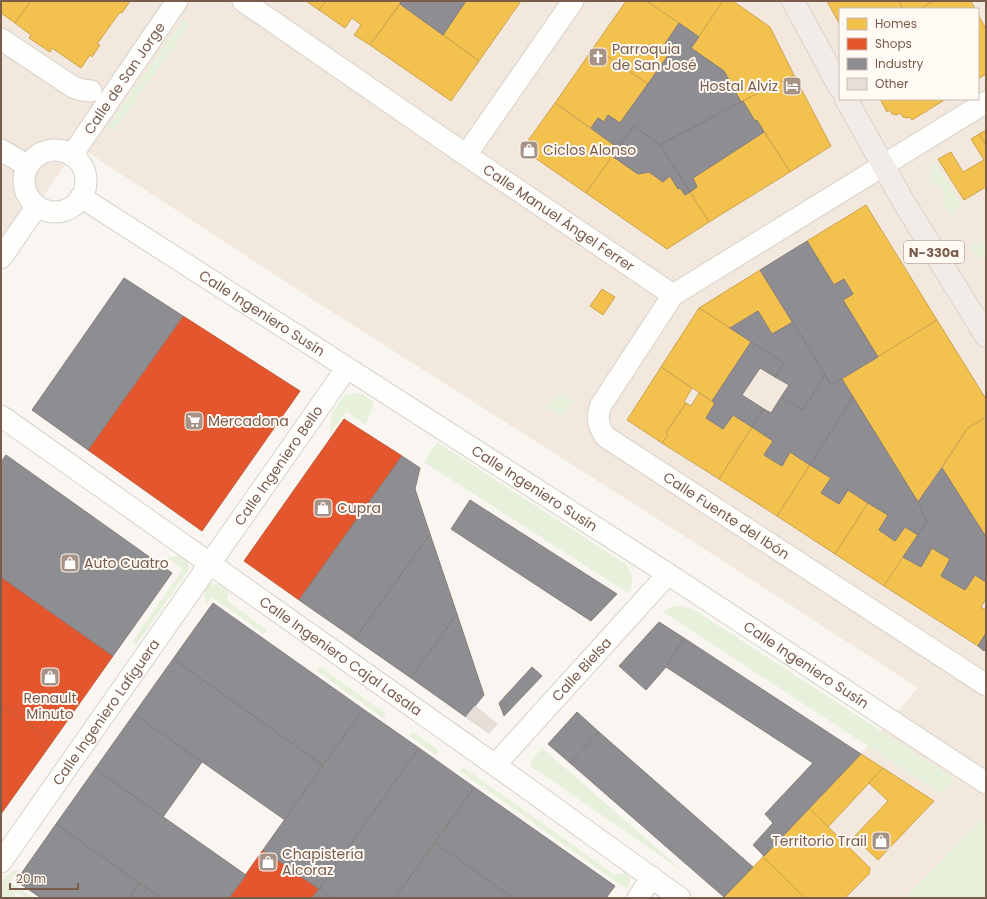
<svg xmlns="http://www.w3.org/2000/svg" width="987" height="899" font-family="Poppins,sans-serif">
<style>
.residential{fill:#f2e8de;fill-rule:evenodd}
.green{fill:#e7f0db}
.homes{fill:#f2c14e;stroke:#cea34e}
.shops{fill:#e4572e;stroke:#c45837}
.industry{fill:#8d8d92;stroke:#877e7d}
.building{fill:#e6ded7;stroke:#e2d8d2}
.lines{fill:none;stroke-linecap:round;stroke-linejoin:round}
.minor-casing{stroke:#d7d1cb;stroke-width:23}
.trunk-casing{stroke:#dad1cc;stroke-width:24}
.minor{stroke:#fefefd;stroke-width:21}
.trunk{stroke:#f2ece8;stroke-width:22}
.labels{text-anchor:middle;stroke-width:4;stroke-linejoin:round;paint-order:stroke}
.shield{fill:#fffaf3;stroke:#a28b7f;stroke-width:1}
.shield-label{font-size:13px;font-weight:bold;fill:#7a5c4d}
.poi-label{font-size:14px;fill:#7a5c4d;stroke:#fffaf3;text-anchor:start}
.street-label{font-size:14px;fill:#7a5c4d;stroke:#fffaf3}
</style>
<rect width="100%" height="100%" fill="#f9f5f0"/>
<path class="residential" d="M1 1H986V898H723L861 754 918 688 689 539 312 299 78 146 1 258ZM840 9H978V99H840Z"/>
<g class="green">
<path d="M184 19 190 24 114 131 107 127Z"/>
<path d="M935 162 962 205 954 210 956 213 951 216 941 200 946 197 938 184 934 187C928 178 929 170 935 162Z"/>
<path d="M984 240 986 244V262L983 257 978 259 970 245 974 242 976 245Z"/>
<path d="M358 393 362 394 374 402 366 425 346 411 330 434 332 412 345 395 349 394Z"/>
<path d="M562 394 573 401 562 418 547 408 553 399Z"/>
<path d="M437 442 624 563C633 571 635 583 628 593L424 462Z"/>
<path d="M180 555 188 561 189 569 136 645 132 642 183 569 167 558Z"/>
<path d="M210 583 217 584 228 591 227 601 267 630 264 634 212 597 206 605 204 590 207 585Z"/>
<path d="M678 606 693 609 955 779 941 794 662 611 673 607Z"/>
<path d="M320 667 386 714 383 718 317 671Z"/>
<path d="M413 732 439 751 436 755 410 736Z"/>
<path d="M542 748 684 872 531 766V761Z"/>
<path d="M463 767 615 875 627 872 630 880 628 890 460 771Z"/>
<path d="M981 820 986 823V898H906Z"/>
<path d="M19 869 10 882 33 898H25L15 891V898H1C1 880 2 876 19 869Z"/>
</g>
<g class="homes">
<path d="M1 1H31L15 23 1 13Z"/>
<path d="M31 1H130L122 13 120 12 97 44 100 45 92 57 90 55 81 68 52 48 50 52 29 38 31 35 15 23Z"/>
<path d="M306 1H326L319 10Z"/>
<path d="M326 1H399L401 2 370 45 354 35 361 25 352 18 345 28 319 10Z"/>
<path d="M466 1H521L479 61 443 35Z"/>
<path d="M626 1H647L679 23 665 44 672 50 648 84 594 47Z"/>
<path d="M647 1H723L699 37Z"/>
<path d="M723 1H733L770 27 794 75 741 102 724 71 691 48Z"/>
<path d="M827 1H899L903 9H840V25Z"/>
<path d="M899 1H934L919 9H903Z"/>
<path d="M934 1H971L975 9H919Z"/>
<path d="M400 4 479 61 451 101 370 45Z"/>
<path d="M978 14 986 29V74L978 79Z"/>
<path d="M594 47 648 84 620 123 608 115 604 122 598 118 591 128 555 103Z"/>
<path d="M794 75 831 146 790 172 757 120 755 121 743 101Z"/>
<path d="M880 99H946L912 120 910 117 908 118 903 117 900 113 897 115 892 114 890 110 887 112Z"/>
<path d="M555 103 618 148 586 193 522 149Z"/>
<path d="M986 130V145L979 134Z"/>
<path d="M764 132 790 172 709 222 690 192 697 187 693 178Z"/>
<path d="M979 134 986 145V187L964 200 938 159 951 152 963 172 984 160 971 139Z"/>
<path d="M612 156 638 174 649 172 663 182 670 176 678 189 680 188 685 195 690 192 709 222 667 249 586 193Z"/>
<path d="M866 205 937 320 878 357 843 300 853 294 844 279 834 285 807 241Z"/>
<path d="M760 270 793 322 772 334 758 311 730 328 699 308Z"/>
<path d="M602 289 615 297 603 315 590 306Z"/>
<path d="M699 308 751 342 712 401 661 367Z"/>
<path d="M937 320 986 399V417L967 429 918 502 842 379Z"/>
<path d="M661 367 692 388 684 402 686 403 666 433 668 435 662 443 627 420Z"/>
<path d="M699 393 715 403 706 418 723 429 733 415 752 427 719 479 662 443 668 435 666 433 686 403 691 406Z"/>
<path d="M986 417V537L942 468 967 429Z"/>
<path d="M752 427 773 441 764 455 782 466 790 452 810 465 777 516 719 479Z"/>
<path d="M810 465 831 478 821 493 839 504 848 490 868 503 835 554 777 516Z"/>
<path d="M868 503 888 515 879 530 895 541 905 527 918 535 884 586 835 554Z"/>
<path d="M932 548 950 559 941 576 965 590 975 575 986 582V599L981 607 986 610V633L978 646 884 586 903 557 921 567Z"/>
<path d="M861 754 883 768 828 827 809 808Z"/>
<path d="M883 768 934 801 878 860 854 837 888 801 869 783Z"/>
<path d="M809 808 870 868 869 874 845 898H805L763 857Z"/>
<path d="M763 857 805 898H723Z"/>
</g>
<g class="shops">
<path d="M183 316 300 391 202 531 88 450Z"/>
<path d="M344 419 402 456 299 600 244 561Z"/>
<path d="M1 577 113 656 53 741 1 704Z"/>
<path d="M1 704 53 741 1 814Z"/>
<path d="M263 850 319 889 312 898H229Z"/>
</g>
<g class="industry">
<path d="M399 1H466L443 35 400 4 401 2Z"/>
<path d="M679 23 699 37 691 48 724 71 741 102 660 145 634 126 618 148 591 128 598 118 604 122 608 115 620 123 672 50 665 44Z"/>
<path d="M743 101 755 121 757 120 764 132 693 178 697 187 690 192 660 145Z"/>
<path d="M634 126 660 145 690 192 685 195 680 188 678 189 670 176 663 182 649 172 638 174 612 156Z"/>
<path d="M807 241 834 285 844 279 853 294 843 300 878 357 831 385 760 270Z"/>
<path d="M124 278 183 316 88 450 32 410Z"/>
<path d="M758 311 772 334 793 322 825 375 803 410 781 397 789 385 775 377 784 363 730 328Z"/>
<path d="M751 342 784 363 775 377 760 368 742 395 764 409 752 427 733 415 723 429 706 418 715 403 712 401Z"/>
<path d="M825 375 831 385 842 379 853 397 810 465 790 452 782 466 764 455 773 441 752 427 764 409 771 413 781 397 803 410Z"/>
<path d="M853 397 918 502 927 521 918 535 905 527 895 541 879 530 888 515 868 503 848 490 839 504 821 493 831 478 810 465Z"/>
<path d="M6 455 172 573 113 656 1 577V462Z"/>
<path d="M402 456 420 468 415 489 430 534 355 639 299 600Z"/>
<path d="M942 468 986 537V582L975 575 965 590 941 576 950 559 932 548 921 567 903 557 927 521 918 502Z"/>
<path d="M470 500 617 594 591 621 451 529Z"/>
<path d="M430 534 457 614 411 678 355 639Z"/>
<path d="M213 603 363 709 323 765 173 659Z"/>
<path d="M457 614 484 695 466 717 411 678Z"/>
<path d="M659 622 684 638 666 667 646 690 619 666Z"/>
<path d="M986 633V649L984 651 978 646Z"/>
<path d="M684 638 861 754 764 856 753 845 773 823 765 814 813 763 666 667Z"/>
<path d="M173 659 323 765 285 820 134 714Z"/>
<path d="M532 667 542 676 504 716 499 703Z"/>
<path d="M363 709 419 748 319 889 263 850Z"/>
<path d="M577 712 599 732 570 763 548 744Z"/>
<path d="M134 714 202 762 163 817 95 769Z"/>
<path d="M599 732 753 867 724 897 570 763Z"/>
<path d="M419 748 474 787 395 898H332L319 889Z"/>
<path d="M95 769 246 875 229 898H161L56 824Z"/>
<path d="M474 787 615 886 606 898H513L435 843Z"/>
<path d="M56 824 139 883 129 898H41L16 881Z"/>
<path d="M435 843 513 898H395Z"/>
<path d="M139 883 161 898H129Z"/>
<path d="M319 889 332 898H312Z"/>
</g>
<path class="building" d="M475 706 497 724 489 733 466 717Z"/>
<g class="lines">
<g class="minor-casing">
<g id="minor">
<path id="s1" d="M243 1 466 155 673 295"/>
<path d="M1 39 73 87 82 90 91 91"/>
<path id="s2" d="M986 102 673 295 601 405C596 418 598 426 606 437L986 685"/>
<path d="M1 150 28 166"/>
<circle cx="55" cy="181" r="31"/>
<path id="s3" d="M72 155 177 1"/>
<path d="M466 155 573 1"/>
<path id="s4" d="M81 197 668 574 986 783"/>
<path d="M1 258 37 206"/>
<path id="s5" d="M1 416 495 765 680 898"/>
<path id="s6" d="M495 765 668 574"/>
<path id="s7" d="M1 862 346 369"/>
<path d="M638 898 652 877"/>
</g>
</g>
<g class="trunk-casing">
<g id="trunk">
<path d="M793 1 840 88"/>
<path d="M846 99 903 201 986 336"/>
</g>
</g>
<use href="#minor" class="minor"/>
<use href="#trunk" class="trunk"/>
</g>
<defs>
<g id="church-square" transform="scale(1)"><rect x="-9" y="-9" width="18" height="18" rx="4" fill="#a69286" stroke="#fffaf3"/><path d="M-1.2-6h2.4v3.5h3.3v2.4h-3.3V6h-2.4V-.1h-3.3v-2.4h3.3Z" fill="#fff"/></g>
<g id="hotel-square" transform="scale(1)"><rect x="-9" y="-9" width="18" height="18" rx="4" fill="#a69286" stroke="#fffaf3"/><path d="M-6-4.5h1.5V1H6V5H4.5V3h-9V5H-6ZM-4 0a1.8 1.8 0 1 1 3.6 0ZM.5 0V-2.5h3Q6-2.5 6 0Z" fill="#fff"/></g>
<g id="shop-square" transform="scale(1)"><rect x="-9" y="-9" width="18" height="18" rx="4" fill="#a69286" stroke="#fffaf3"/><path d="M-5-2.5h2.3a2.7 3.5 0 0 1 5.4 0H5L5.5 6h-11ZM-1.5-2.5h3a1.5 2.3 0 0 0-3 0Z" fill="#fff"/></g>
<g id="supermarket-square" transform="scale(1)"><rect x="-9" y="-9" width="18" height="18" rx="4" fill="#a69286" stroke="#fffaf3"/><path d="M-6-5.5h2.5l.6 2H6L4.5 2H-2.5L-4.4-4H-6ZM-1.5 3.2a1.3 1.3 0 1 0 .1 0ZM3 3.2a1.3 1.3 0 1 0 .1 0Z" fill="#fff"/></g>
</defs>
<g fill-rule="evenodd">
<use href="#church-square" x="598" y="57"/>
<use href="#hotel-square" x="792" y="86"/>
<use href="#shop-square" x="529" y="150"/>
<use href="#supermarket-square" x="194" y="421"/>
<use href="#shop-square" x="323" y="508"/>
<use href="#shop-square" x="70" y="563"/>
<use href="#shop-square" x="50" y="677"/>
<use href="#shop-square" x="881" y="841"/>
<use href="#shop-square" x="268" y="862"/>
</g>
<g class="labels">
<rect class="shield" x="904" y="241" width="60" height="22" rx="3"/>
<g class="shield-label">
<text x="934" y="257">N-330a</text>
</g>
<g class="poi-label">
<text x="612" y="54">Parroquia<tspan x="612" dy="16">de San José</tspan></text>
<text x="778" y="91" text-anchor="end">Hostal Alviz</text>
<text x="543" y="155">Ciclos Alonso</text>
<text x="208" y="426">Mercadona</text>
<text x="337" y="513">Cupra</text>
<text x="84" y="568">Auto Cuatro</text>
<text x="50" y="703" text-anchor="middle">Renault<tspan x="50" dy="16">Minuto</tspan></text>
<text x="867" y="846" text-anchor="end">Territorio Trail</text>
<text x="282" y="859">Chapistería<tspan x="282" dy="16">Alcoraz</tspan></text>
</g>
<g class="street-label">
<text dy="5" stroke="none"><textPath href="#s3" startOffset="93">Calle de San Jorge</textPath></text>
<text dy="5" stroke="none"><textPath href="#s1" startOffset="383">Calle Manuel Ángel Ferrer</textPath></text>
<text dy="5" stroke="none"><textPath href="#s4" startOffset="215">Calle Ingeniero Susín</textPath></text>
<text dy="5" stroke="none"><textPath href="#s7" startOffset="484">Calle Ingeniero Bello</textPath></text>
<text dy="5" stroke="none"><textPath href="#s4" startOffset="539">Calle Ingeniero Susín</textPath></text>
<text dy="5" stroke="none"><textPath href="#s2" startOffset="677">Calle Fuente del Ibón</textPath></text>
<text dy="5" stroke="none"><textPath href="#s5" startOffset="416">Calle Ingeniero Cajal Lasala</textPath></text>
<text dy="5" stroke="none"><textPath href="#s4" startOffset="863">Calle Ingeniero Susín</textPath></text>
<text dy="5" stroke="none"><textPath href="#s6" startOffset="129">Calle Bielsa</textPath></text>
<text dy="5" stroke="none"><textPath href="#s7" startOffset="183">Calle Ingeniero Lafiguera</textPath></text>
</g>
</g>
<rect width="987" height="899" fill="none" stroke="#7a5c4d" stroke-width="4"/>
<rect x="839" y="8" width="140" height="92" fill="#fffaf3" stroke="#cabbb1"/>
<rect x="847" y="18" width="20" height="12" fill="#f2c14e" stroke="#cabbb1"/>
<text x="875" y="28" font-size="12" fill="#7a5c4d">Homes</text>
<rect x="847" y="38" width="20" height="12" fill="#e4572e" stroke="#cabbb1"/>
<text x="875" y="48" font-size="12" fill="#7a5c4d">Shops</text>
<rect x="847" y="58" width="20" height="12" fill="#8d8d92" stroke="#cabbb1"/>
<text x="875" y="68" font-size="12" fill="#7a5c4d">Industry</text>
<rect x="847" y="78" width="20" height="12" fill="#e6ded7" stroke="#cabbb1"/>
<text x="875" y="88" font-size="12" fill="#7a5c4d">Other</text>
<path d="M10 883v6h68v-6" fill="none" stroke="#7a5c4d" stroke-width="2"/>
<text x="16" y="883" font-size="12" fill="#7a5c4d" stroke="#fffaf3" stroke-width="3" paint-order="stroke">20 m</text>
</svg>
